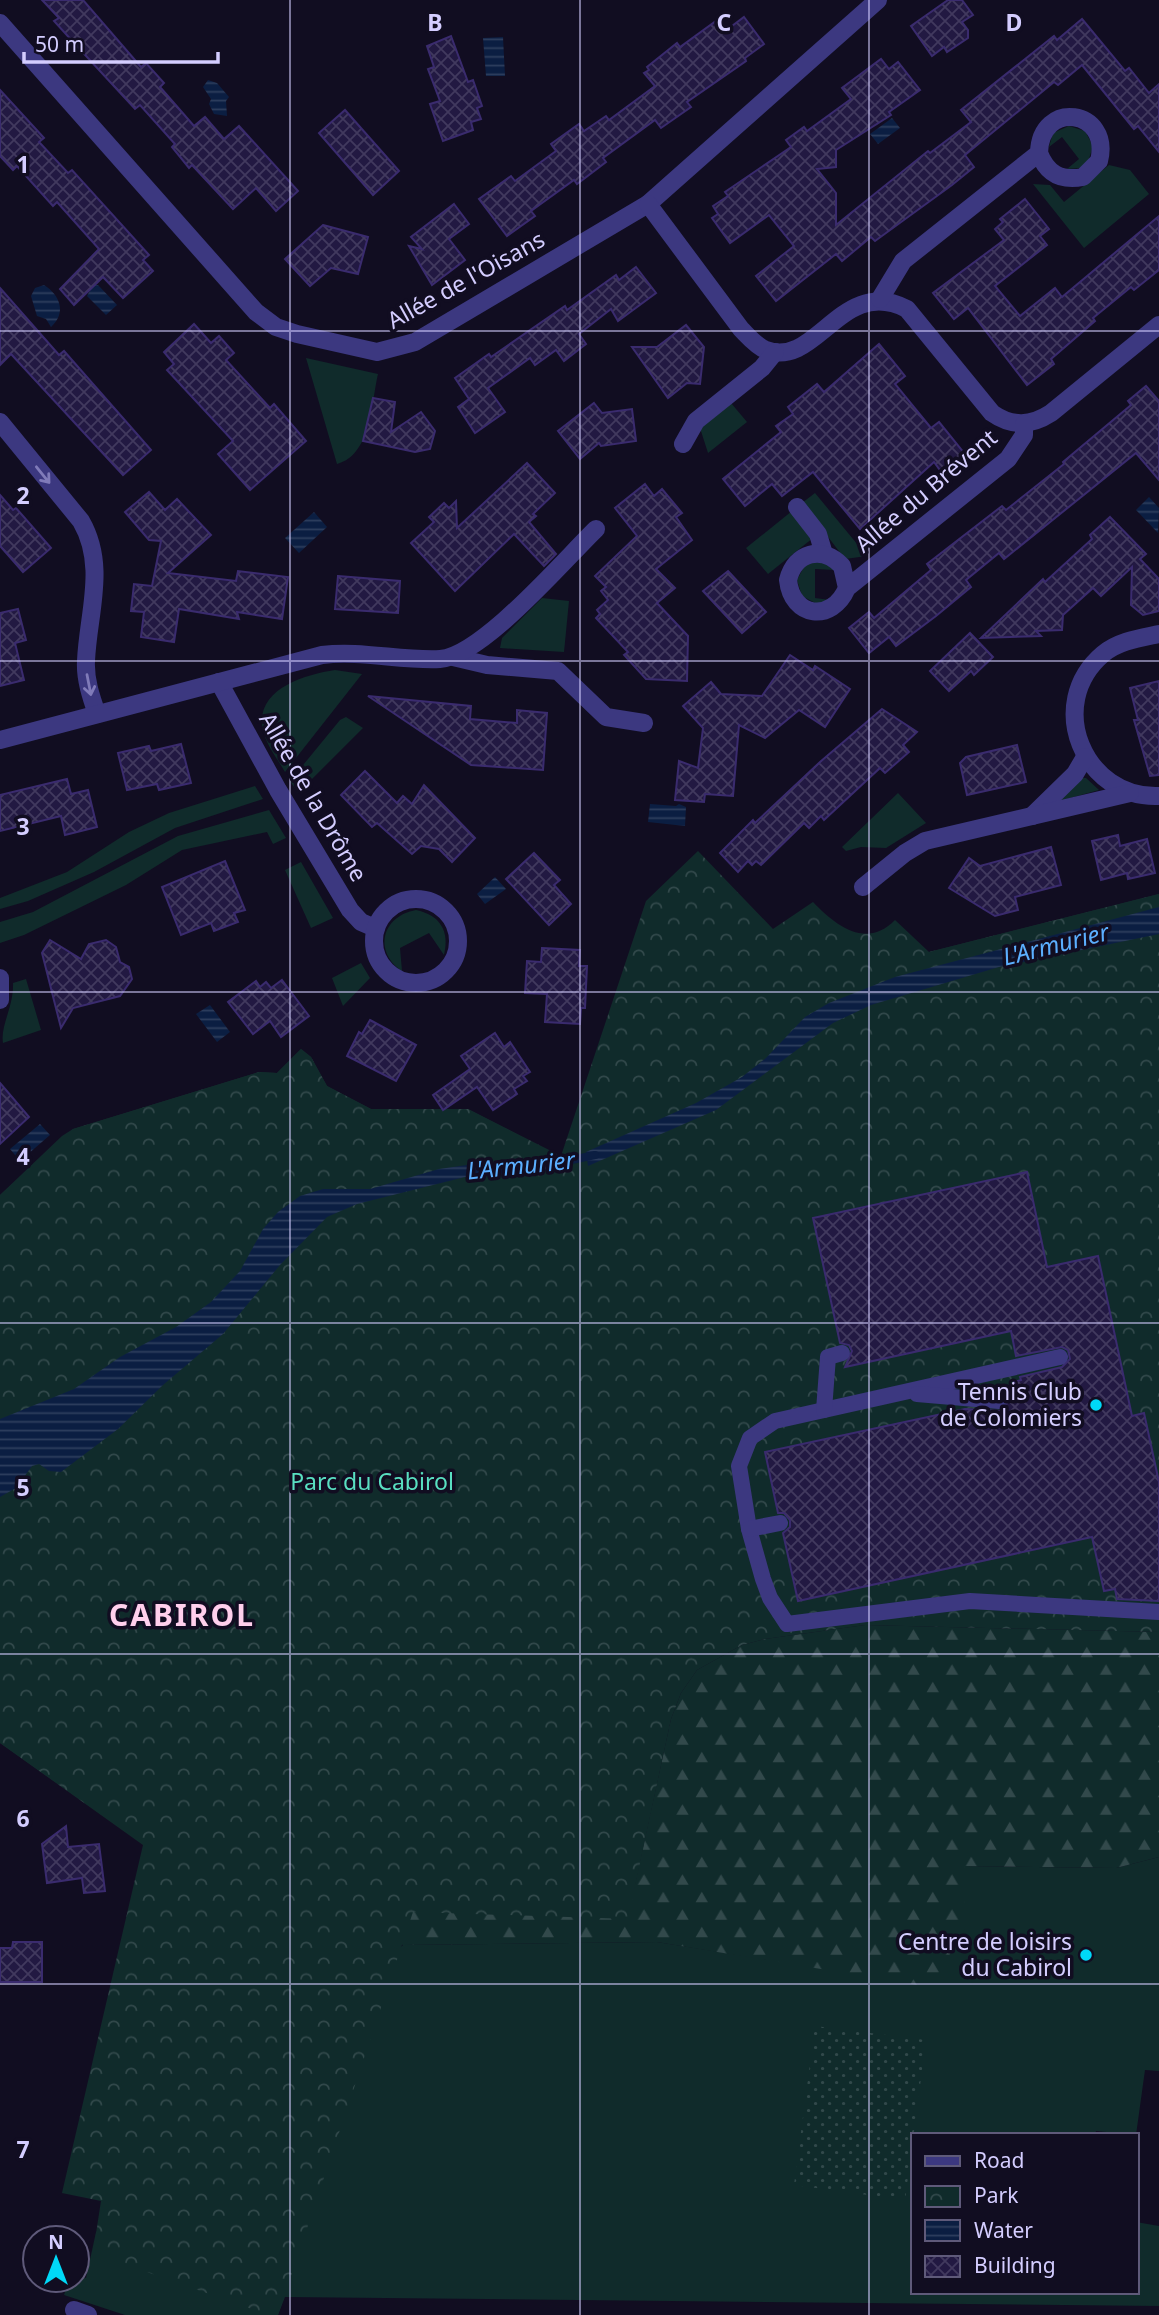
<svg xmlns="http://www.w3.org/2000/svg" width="1159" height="2315" font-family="'Noto Sans',sans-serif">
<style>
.grass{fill:#102b2b}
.forest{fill:url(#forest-firs)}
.park{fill:url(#park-crowns)}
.garden{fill:url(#garden-dots)}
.water{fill:url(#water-rules)}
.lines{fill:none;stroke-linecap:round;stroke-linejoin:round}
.stream{stroke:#0b1e42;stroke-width:8}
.building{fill:url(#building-cross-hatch);stroke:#3a2b6e;stroke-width:2}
.service{stroke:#3c3880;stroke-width:16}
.minor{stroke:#3c3880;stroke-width:18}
.oneway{stroke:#807bb9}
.grid{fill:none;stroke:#d4cdff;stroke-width:2;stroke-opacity:0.55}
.poi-dot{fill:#00d9f8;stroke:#110d21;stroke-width:2.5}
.labels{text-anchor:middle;stroke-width:7;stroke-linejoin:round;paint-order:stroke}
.street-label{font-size:23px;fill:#d4cdff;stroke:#110d21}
.poi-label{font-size:23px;fill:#d4cdff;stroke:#110d21;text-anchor:end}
.park-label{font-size:23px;fill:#59dfc1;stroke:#110d21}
.water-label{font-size:24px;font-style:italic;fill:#5bafff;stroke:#110d21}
.district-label{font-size:30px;font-weight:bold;letter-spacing:2px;fill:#ffcfec;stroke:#110d21}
.grid-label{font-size:23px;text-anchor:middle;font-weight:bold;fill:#d4cdff;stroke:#110d21;stroke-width:7;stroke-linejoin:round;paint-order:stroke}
</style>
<defs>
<pattern id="forest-firs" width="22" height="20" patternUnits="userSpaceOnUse" patternTransform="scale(1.75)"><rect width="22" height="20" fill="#102b2b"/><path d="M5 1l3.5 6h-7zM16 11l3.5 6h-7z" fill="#32494b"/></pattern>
<pattern id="park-crowns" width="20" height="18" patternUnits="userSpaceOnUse" patternTransform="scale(1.75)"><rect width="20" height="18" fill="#102b2b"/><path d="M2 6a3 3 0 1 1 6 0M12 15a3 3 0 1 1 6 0" fill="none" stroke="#32494b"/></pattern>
<pattern id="garden-dots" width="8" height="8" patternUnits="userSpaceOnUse" patternTransform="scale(1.75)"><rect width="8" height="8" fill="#102b2b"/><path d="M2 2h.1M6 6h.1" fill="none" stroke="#32494b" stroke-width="1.8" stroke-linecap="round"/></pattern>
<pattern id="water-rules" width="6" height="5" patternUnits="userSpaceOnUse" patternTransform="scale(1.75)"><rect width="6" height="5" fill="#0b1e42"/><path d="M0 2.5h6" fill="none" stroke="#2e3e5e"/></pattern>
<pattern id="building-cross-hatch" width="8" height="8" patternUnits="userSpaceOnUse" patternTransform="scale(1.75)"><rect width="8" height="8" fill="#221942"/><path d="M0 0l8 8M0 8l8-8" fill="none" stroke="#41395e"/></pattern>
</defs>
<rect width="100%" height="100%" fill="#110d21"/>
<g class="grass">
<path d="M1069 126 1085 131 1093 146 1088 162 1081 168 1067 169 1079 159 1062 137 1049 147 1053 133Z"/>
<path d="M1109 165 1130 170 1149 194 1084 248 1033 184 1050 185 1064 202Z"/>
<path d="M306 358 378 374C371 404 371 455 337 464Z"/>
<path d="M731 403 747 422 708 453 700 428Z"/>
<path d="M815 493 867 556 845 559 802 503Z"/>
<path d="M792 511 813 538 768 574 746 548Z"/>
<path d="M821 560 835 570 815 569V598L830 600 817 604 802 596 797 580 805 565Z"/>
<path d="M542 598 569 601 564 652 500 648 502 638Z"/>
<path d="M335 670 362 674 285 772C278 760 268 747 264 734 251 691 302 675 335 670Z"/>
<path d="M346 717 363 728 298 793 290 781 340 720Z"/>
<path d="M1079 778H1086L1099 790 1056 802Z"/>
<path d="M255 786 263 799 175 828 94 872 28 901 0 909V898L67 872 129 832 169 813Z"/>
<path d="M898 793 926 823 886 848 861 847 846 851 842 847Z"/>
<path d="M269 810 286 838 273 844 267 832 182 850 126 885 24 935 0 943V922L33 912 178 836Z"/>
<path d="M301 862 333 918 311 928 285 870Z"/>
<path d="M416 910C440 915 450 931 444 955L429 933 400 948 402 971C373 951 382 916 416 910Z"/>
<path d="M361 963 370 978 343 1006 332 978Z"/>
<path d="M26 979 41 1030 3 1043C0 1026 14 1006 13 983Z"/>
<path d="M1159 1857V2071L1145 2070 1136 2135 1096 2131 1095 2135H912V2292H1136V2222L1159 2226V2306L285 2297 278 2315H125L64 2295 69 2280H77V2276L86 2278 96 2232 403 1945 657 1942 770 1960 965 1929 964 1866 1116 1868Z"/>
</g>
<path class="forest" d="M1159 894 658 1584 634 1889 671 1719 681 1693 697 1670 742 1645 765 1639 865 1625 1159 1632V1857L1116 1868 965 1866V1929L930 1987 657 1942 403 1945 143 1844 0 1743V1195L62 1136 73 1129 259 1072 277 1073 301 1049 311 1057 327 1086 371 1109H468L561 1157 929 952Z"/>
<path class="park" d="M698 851 773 929 813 902C835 925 866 950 895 920L929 952 1159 894V1632L865 1625 765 1639 742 1645 697 1670 681 1693 671 1719 628 1919 413 1912 278 2315H269L93 2253 101 2201 62 2193 143 1845 0 1743V1195L73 1129 259 1072 277 1073 301 1049 311 1057 327 1086 371 1109H468L561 1156 646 901Z"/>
<path class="garden" d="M815 2026 926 2040 905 2200 794 2185Z"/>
<g class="water">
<path d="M503 37 505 76H486L483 38Z"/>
<path d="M208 80 217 83 229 97 226 101 227 116 214 114 209 104 211 99 203 87Z"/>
<path d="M892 118 900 128 878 144 870 134Z"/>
<path d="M44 285C60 295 67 313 51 327L46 319 37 316 31 296 35 288Z"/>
<path d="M93 285H98L117 305 106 315 87 296Z"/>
<path d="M1149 497 1159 508 1158 533 1136 510Z"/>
<path d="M314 512 327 527 299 553 285 538Z"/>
<path d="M650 804 676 806 679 804 686 807 685 826 648 822Z"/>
<path d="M495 877 506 889 485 904 477 894Z"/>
<path d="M1159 907V934L999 967 871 1005 833 1023 716 1110 588 1166 586 1152 696 1103 742 1077 766 1058 805 1017 829 1003 895 977Z"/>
<path d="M210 1005 230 1032 217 1042 196 1014Z"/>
<path d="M40 1124 50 1135 20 1161 10 1149Z"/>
<path d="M562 1158 563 1169 465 1177 357 1204 327 1217 280 1265 223 1334 163 1385 118 1429 61 1472 49 1471 39 1464 32 1466 16 1488 0 1497V1419L74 1389 120 1357 176 1327 211 1302 240 1271 263 1229 278 1212 300 1196 323 1189H370L439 1169 474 1164Z"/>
</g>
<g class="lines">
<path class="stream" d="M553 1164 595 1155"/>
</g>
<g class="building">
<path d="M42 0H83L141 67 146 63 164 83 160 87 194 126 205 117 224 139 239 126 298 191 276 211 256 188 233 209 192 165 189 168 172 147 175 144 140 105 135 109 75 44 54 21 59 18Z"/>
<path d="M948 0H962L973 15 962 22 968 30V38L947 52 944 47 932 56 911 26Z"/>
<path d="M744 17 764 44 745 58 746 61 687 102 691 107 661 128 655 120 603 158 606 162 577 184 574 180 531 211 535 216 507 236 479 199 511 176 515 181 556 151 551 144 579 124 584 131 606 116 609 120 655 86 644 73 649 70 647 67 677 43 680 47 716 21 724 32Z"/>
<path d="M1082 19 1125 71 1129 68 1149 93 1159 84V152L1138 126 1134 129 1082 65 1058 85 1054 82 965 155 974 167 952 185 875 241 871 237 842 261 836 254 776 301 756 276 794 246 769 215 730 243 712 218 718 214 713 206 728 196 725 192 791 147 786 140 804 127 807 131 851 99 842 88 881 59 889 69 898 62 920 90 889 112 891 115 836 150V167L817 169 836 193V225L928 151 930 153 971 122 961 110 1054 36 1057 40Z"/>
<path d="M451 36 468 82 473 80 482 106 477 108 481 119 471 122 473 130 443 141 430 104 440 101 428 69 434 67 427 46Z"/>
<path d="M0 90 44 138 39 142 68 173 72 170 149 255 143 260 153 271 123 298 103 277 74 305 60 289 99 249 57 202 53 206 17 166 13 170 0 156Z"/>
<path d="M345 110 399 171 373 195 319 133Z"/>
<path d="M1025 199 1049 229 1040 236 1047 245 995 286 1020 316 1055 288 1062 297 1159 216V270L1134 290 1131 287 1093 318 1095 321 1051 359 1054 364 1027 385 968 308 954 319 933 293 1004 240 995 229 1003 222 1000 219Z"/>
<path d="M454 204 469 224 449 239 465 260 432 285 409 246 422 249 411 237Z"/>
<path d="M323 225 368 237 358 274 331 268 310 286 285 259Z"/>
<path d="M636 267 656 293 618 321 611 309 579 334 586 344 564 361 556 350 535 365 530 358 488 388 505 412 475 433 458 407 469 399 455 378 489 354 491 357 565 306 567 310 616 275 619 280Z"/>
<path d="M0 288 59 355 64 351 151 450 123 475 11 354 0 365Z"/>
<path d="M194 324 211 343 219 336 234 353 226 360 270 408 274 404 306 441 250 490 218 454 233 441 167 370 174 364 164 352Z"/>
<path d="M686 325 704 347 700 384 687 383 668 398 632 347H657Z"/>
<path d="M879 344 905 376 895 384 931 428 939 422 965 454 942 473 934 462 860 529 813 472 782 496 772 484 745 506 723 479 781 432 776 426 793 414 788 407 817 384 824 392Z"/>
<path d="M1146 386 1159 401V480L1136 453 1004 559 999 553 966 580 971 587 936 616 896 646 889 637 869 653 849 628 869 612 874 618 931 570 927 564 1002 506 1006 510 1064 464 1063 462 1131 405 1128 401Z"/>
<path d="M373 398 395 402 391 432 421 412 435 431 430 449 415 452 363 441Z"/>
<path d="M594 403 602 413 632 409 636 441 601 446 599 443 580 459 558 431Z"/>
<path d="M527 463 555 493 533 514 536 516 529 522 556 554 544 566 514 534 455 591 411 543 434 522 429 517 444 503 449 508 456 501 457 528Z"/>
<path d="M645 484 654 496 662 489 682 513 676 517 692 540 656 569 675 588 657 603 688 636 687 681 646 679 624 655 628 652 596 618 600 614 597 610 608 600 601 591 606 587 595 576 637 536 615 508Z"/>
<path d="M149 492 165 510 177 499 211 535 168 573 236 581 238 571 288 577 282 619 237 612 239 619 179 609 174 642 141 637 144 612 131 611 134 584 152 586 161 541 149 540 125 512Z"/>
<path d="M0 495 13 510 16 508 51 548 23 572 0 546Z"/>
<path d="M1110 517 1146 554 1140 559 1159 579V611L1143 615 1131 605 1132 567 1101 596 1093 588 1063 615 1062 630 1036 631 1041 636 981 638 1043 579 1045 582 1092 539 1090 535Z"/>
<path d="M728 571 766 612 742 633 703 591Z"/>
<path d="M338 576 400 581 398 613 335 609Z"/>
<path d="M18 609 26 640 15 643 24 680 0 686V613Z"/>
<path d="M970 633 993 657 974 675 971 671 949 691 930 671Z"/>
<path d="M790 655 813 670 815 666 850 689 825 727 799 710 765 738 739 725 733 796 705 794 704 802 675 800 679 761 698 768 703 728 683 706 711 682 721 694 762 696Z"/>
<path d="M1159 681V775L1150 776 1134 720H1138L1130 688Z"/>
<path d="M368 696 471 706 470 719 517 723V710L547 713 543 770 471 765Z"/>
<path d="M882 709 917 732 903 745 909 752 885 773 880 768 824 820 821 816 809 828 804 823 761 865 756 861 752 865 748 861 738 872 720 853 753 820 755 823 820 762Z"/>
<path d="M181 744 191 783 159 790 157 784 127 790 118 753 149 746 151 751Z"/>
<path d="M1017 745 1026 782 967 795 960 763 966 757Z"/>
<path d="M365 771 397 803 403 796 412 804 424 785 475 838 452 862 439 849 421 846 412 854 377 823 372 827 341 795Z"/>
<path d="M67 779 71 794 88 790 97 827 65 835 61 816 0 831V795Z"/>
<path d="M1118 835 1120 846 1147 839 1155 873 1128 879 1127 873 1101 880 1092 841Z"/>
<path d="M1051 847 1061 885 1015 897 1018 910 995 916 949 888 969 858 980 866Z"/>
<path d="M534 853 560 880 554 885 571 904 549 925 506 879Z"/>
<path d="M225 861 245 910 234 913 238 922 214 931 211 923 181 935 162 887Z"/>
<path d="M50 940 81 959 89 944 106 940 116 947 120 962 129 967 132 979 120 996 73 1008 61 1028 42 953Z"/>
<path d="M542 948 580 950 579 966H587L585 1008H581L580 1024 545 1022 547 994 525 993 527 961 541 962Z"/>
<path d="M282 980 309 1016 281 1037 270 1021 253 1034 228 1002 256 981 260 987 266 982 271 988Z"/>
<path d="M370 1020 416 1045 396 1081 347 1056 359 1032 362 1034Z"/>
<path d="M495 1033 504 1047 510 1042 530 1072 523 1076 527 1081 514 1089 517 1094 493 1110 477 1087 443 1110 433 1095 470 1069 461 1056Z"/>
<path d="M0 1083 29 1117 0 1144Z"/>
<path d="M1027 1172 1047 1267 1098 1256 1132 1416 1144 1413 1159 1482V1601L1117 1599 1115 1589 1104 1591 1092 1537 798 1601 783 1533 790 1527V1520L784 1513H778L765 1452 965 1409 1003 1411 1009 1399 1018 1397 1014 1382 1021 1380 1020 1377 1062 1367 1070 1359 1068 1350 1062 1347 1016 1356 1011 1331 845 1367 852 1351 849 1345 840 1343 813 1218Z"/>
<path d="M66 1826 68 1847 99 1844 105 1891 84 1893 82 1878 47 1883 42 1844Z"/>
<path d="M13 1942H42V1982H0V1948H12Z"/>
</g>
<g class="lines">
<g class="service">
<path d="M1060 1357 775 1421 750 1438 739 1466 749 1529 763 1579 770 1598 787 1624 970 1601 1159 1612"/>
<path d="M917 1394 999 1401"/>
<path d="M824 1410 828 1357 842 1353"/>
<path d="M749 1529 780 1523"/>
</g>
<g class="minor">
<path d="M0 23 256 312 276 327 297 334 377 352 415 342 648 204 878 0"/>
<path d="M648 204 741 329C748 336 756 346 766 350 817 369 841 275 907 309L992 413C1012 427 1031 426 1051 413L1159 325"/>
<path d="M880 299 903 261 1039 153C1040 99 1112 109 1099 161L1083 177C1061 181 1047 174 1039 153"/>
<path d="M0 422 81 521C107 566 88 613 86 661 85 679 91 697 97 714"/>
<path d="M683 444 696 421 762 368 775 352"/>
<path d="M797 507 818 534 824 554"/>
<path d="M847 588 842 566C822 545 795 552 788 580 792 618 832 623 847 588L1008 459 1024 435V424"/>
<path d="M1159 634C1140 638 1118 641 1103 654 1044 704 1084 799 1159 796"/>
<path d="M453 657 487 665 558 671 606 717 644 723"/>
<path d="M219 682 278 790 350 910 361 922 375 928"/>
<path d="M0 740 322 655C361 650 401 661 440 659 482 656 564 560 596 529"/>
<path d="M1032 816 1075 774 1085 757"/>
<path d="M863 887 905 853 925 841 1130 793"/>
<circle cx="416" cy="941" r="42"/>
<path d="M0 978V1000"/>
<path d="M74 2310 88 2315"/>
</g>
</g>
<defs><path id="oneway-shaft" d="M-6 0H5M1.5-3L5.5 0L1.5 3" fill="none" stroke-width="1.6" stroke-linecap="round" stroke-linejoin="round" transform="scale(1.75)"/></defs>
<g class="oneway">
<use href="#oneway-shaft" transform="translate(43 475) rotate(51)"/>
<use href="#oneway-shaft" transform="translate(89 685) rotate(79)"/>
</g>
<path class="grid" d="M290 0V2315M580 0V2315M869 0V2315M0 331H1159M0 661H1159M0 992H1159M0 1323H1159M0 1654H1159M0 1984H1159"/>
<g class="poi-dot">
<circle cx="1096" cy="1405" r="7"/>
<circle cx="1086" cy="1955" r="7"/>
</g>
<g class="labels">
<g class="street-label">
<text transform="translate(466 280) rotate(-29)" y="8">Allée de l'Oisans</text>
<text transform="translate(926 491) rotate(-40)" y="8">Allée du Brévent</text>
<text transform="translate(313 797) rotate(60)" y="8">Allée de la Drôme</text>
</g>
<g class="poi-label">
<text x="1082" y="1400">Tennis Club<tspan x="1082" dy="26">de Colomiers</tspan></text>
<text x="1072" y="1950">Centre de loisirs<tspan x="1072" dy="26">du Cabirol</tspan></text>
</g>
<g class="park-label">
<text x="372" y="1490">Parc du Cabirol</text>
</g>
<g class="water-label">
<text transform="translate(1056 945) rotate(-14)" y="8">L'Armurier</text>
<text transform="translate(521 1166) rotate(-6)" y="8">L'Armurier</text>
</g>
<g class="district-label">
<text x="182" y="1626">CABIROL</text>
</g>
</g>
<g class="grid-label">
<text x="435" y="31">B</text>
<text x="724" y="31">C</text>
<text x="1014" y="31">D</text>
<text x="23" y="173">1</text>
<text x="23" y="504">2</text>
<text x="23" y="835">3</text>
<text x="23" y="1165">4</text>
<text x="23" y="1496">5</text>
<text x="23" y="1827">6</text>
<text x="23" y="2158">7</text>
</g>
<rect x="911" y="2133" width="228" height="161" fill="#110d21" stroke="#5f5a7a" stroke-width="2"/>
<rect x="925" y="2156" width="35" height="10" fill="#3c3880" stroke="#5f5a7a" stroke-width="2"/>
<text x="974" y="2168" font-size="21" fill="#d4cdff">Road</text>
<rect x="925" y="2186" width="35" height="21" fill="url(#park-crowns)" stroke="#5f5a7a" stroke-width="2"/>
<text x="974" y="2203" font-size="21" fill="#d4cdff">Park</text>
<rect x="925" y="2220" width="35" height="21" fill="url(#water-rules)" stroke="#5f5a7a" stroke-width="2"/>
<text x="974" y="2238" font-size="21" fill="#d4cdff">Water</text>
<rect x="925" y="2256" width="35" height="21" fill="url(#building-cross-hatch)" stroke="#5f5a7a" stroke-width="2"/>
<text x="974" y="2273" font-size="21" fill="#d4cdff">Building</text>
<g transform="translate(56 2259)"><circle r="33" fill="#110d21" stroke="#5f5a7a" stroke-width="2"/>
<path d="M0-5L12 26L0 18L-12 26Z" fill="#00d9f8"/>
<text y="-10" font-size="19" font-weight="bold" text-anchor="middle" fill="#d4cdff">N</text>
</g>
<path d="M24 52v10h194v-10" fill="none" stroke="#d4cdff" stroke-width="3.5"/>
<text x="35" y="52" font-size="21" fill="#d4cdff" stroke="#110d21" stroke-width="5" paint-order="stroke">50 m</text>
</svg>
